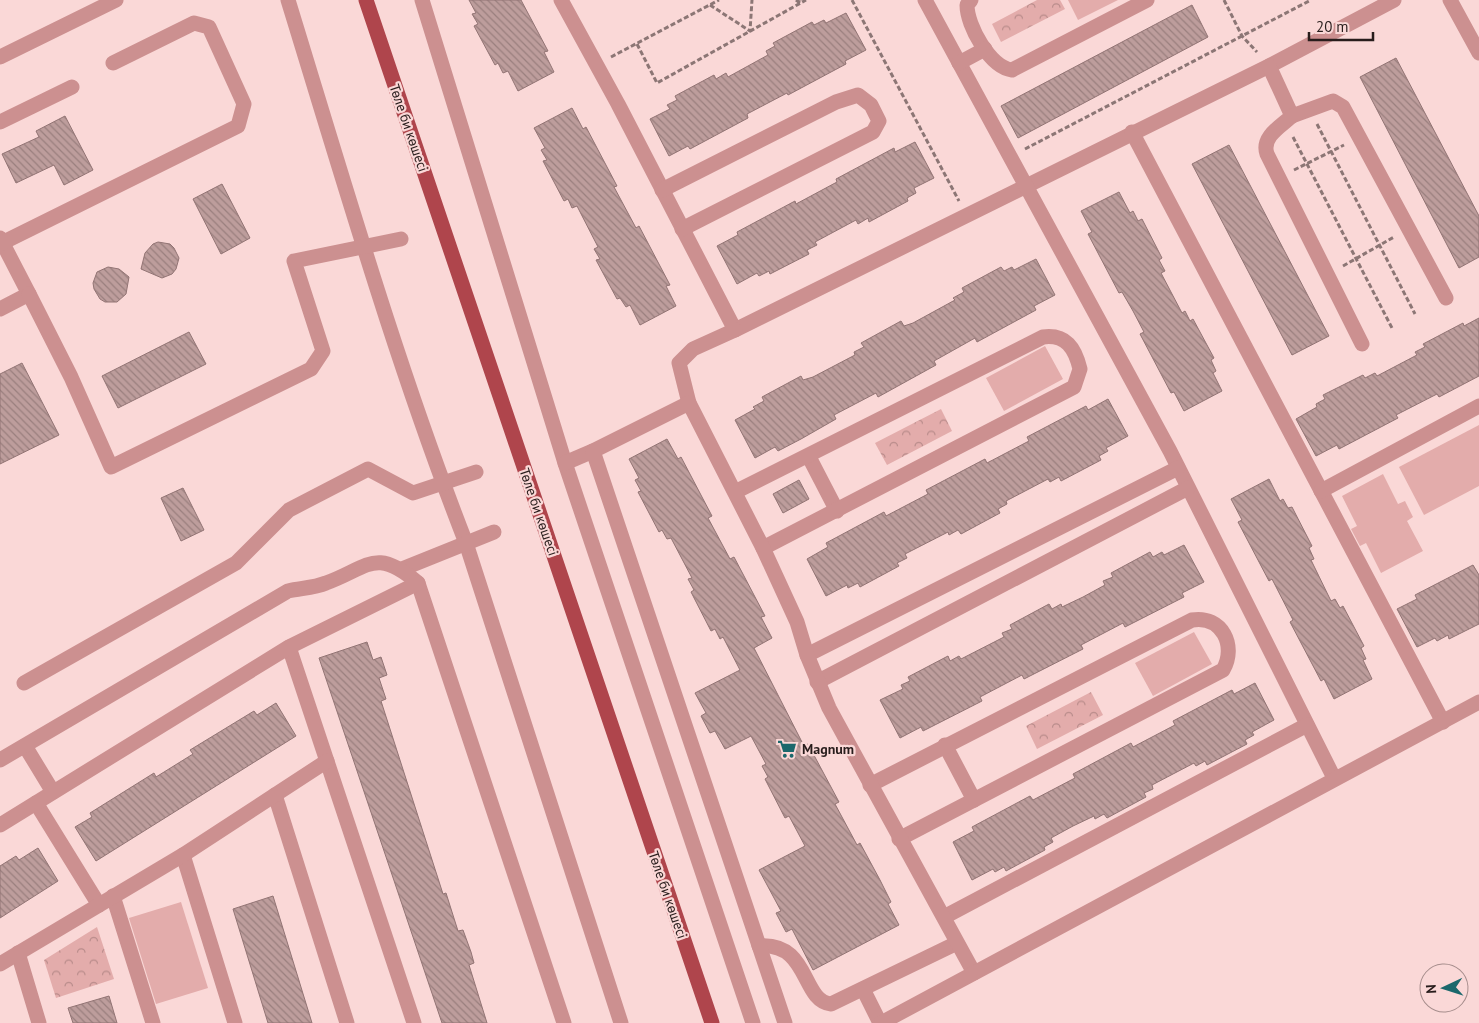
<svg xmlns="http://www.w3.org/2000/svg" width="1479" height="1023" font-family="'PT Sans',sans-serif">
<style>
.grass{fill:#e3acab}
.forest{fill:url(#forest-crowns)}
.building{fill:url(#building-back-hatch);stroke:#927474}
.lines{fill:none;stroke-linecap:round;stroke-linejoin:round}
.path{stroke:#8c7675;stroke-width:3;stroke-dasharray:5 2.5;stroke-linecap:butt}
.minor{stroke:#cc9090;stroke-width:15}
.major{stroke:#af454c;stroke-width:15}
.labels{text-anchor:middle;stroke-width:4.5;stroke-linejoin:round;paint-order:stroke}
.street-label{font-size:14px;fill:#281d1c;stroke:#fad8d7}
.poi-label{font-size:14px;font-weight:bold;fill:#281d1c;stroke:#fad8d7;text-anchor:start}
</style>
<defs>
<pattern id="forest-crowns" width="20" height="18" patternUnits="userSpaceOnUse" patternTransform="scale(1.25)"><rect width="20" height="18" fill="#e3acab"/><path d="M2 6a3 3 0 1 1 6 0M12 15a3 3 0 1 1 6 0" fill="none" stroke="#b88b8a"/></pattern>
<pattern id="building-back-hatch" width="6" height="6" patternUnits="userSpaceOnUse" patternTransform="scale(1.25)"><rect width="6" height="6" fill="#bd9d9c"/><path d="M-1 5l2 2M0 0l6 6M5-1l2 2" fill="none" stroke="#9a7f7e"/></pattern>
</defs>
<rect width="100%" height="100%" fill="#fad8d7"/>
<g class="grass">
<path d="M1068 0H1118L1078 20Z"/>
<path d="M1045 346 1063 379 1004 411 986 378Z"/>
<path d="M1479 425V486L1424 515 1399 467Z"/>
<path d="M1383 474 1398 504 1405 501 1413 517 1407 521 1423 551 1381 573 1366 543 1360 546 1351 529 1357 526 1342 496Z"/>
<path d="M1194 632 1212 664 1153 696 1135 663Z"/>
<path d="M181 902 208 988 156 1004 129 918Z"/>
</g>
<g class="forest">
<path d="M1037 0H1060L1065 9 1001 42 992 24Z"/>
<path d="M941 409 952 431 887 465 875 443Z"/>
<path d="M1091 692 1103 715 1037 749 1026 726Z"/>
<path d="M97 927 114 979 56 998 44 960Z"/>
</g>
<g class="building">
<path d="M469 0H521L548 51 544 52 554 72 518 91 508 71 503 73 498 63 495 65 474 26 478 24 472 14 476 13Z"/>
<path d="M1192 5 1208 37 1018 138 1001 106Z"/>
<path d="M846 13 866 50 845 61 846 64 788 95 787 93 747 114 748 118 690 149 688 146 669 156 650 119 670 109 667 105 677 100 675 96 714 75 716 79 726 73 728 77 768 55 766 51 775 46 773 43 812 22 814 25 824 20 826 23Z"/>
<path d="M1396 58 1479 216V257L1459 268 1360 77Z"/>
<path d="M572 108 583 129 586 127 617 186 614 187 636 228 639 226 670 285 666 286 676 306 640 325 630 305 626 307 620 298 617 299 596 260 600 259 594 249 598 247 577 206 572 208 568 199 564 201 543 161 547 160 541 150 545 148 534 128Z"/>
<path d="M65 116 93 170 64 185 54 165 16 183 2 154 39 137 36 131Z"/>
<path d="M915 142 934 178 914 188 916 193 907 198 908 201 869 222 868 218 858 224 856 220 815 242 817 245 807 250 809 254 770 274 769 271 759 276 757 273 737 284 717 246 738 235 737 232 795 201 796 204 837 182 836 179 894 148 895 152Z"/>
<path d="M1229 145 1329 336 1292 355 1192 164Z"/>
<path d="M222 184 250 238 221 254 193 199Z"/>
<path d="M1119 192 1130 213 1133 211 1138 221 1142 219 1162 258 1159 260 1165 271 1161 273 1182 313 1185 311 1190 321 1193 319 1214 358 1211 360 1216 371 1213 373 1222 391 1184 411 1174 392 1171 393 1140 334 1144 332 1133 311 1122 292 1119 293 1088 234 1092 232 1081 211Z"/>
<path d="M158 242 170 244 174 248 179 258 176 269 172 274 162 278 141 269 145 253 153 244Z"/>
<path d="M1036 259 1055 295 1034 306 1036 310 977 342 975 338 934 361 936 365 878 397 876 393 834 415 836 419 801 439 778 451 775 447 755 458 735 420 755 409 753 407 764 401 762 397 801 376 803 380 813 377 855 355 854 352 864 347 861 343 901 321 904 326 913 323 955 300 953 298 964 292 962 288 1001 267 1004 271 1012 267 1014 270Z"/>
<path d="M108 267 119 269 129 277 126 294 117 302H105L100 299 94 289 93 283 97 272Z"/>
<path d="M1479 318V376L1439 397 1437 394 1396 415 1398 418 1339 449 1337 445 1316 456 1296 419 1317 407 1316 404 1325 399 1323 395 1363 375 1365 378 1375 373 1377 376 1417 355 1415 352 1425 347 1423 344 1463 323 1464 326Z"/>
<path d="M189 332 206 364 118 408 102 376Z"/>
<path d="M22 363 59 435 0 464V374Z"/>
<path d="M1108 399 1128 436 1106 448 1108 451 1099 456 1101 460 1061 481 1059 477 1050 482 1048 479 1006 501 1007 504 998 509 1000 513 961 534 958 530 949 535 948 532 905 554 907 558 897 563 899 566 860 587 858 583 848 588 847 585 826 596 807 559 828 547 826 543 884 512 886 516 928 494 926 490 985 459 987 463 1029 441 1027 437 1086 406 1088 410Z"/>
<path d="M667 439 678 459 681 457 712 516 708 518 730 559 734 557 765 616 761 617 772 638 754 648 804 746 808 744 839 802 835 804 857 845 860 843 880 880 891 902 888 904 899 925 813 970 792 929 786 932 776 913 781 911 759 870 805 846 789 816 785 818 765 779 768 777 762 766 766 764 751 736 725 749 715 731 710 733 701 716 706 713 695 693 740 670 723 637 720 639 715 629 711 631 691 592 694 590 688 579 692 578 671 538 667 539 662 530 659 532 638 492 641 491 635 480 639 478 629 459Z"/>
<path d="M1269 479 1280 501 1283 499 1288 508 1292 507 1312 546 1309 548 1314 559 1311 560 1331 601 1335 599 1340 608 1343 606 1364 646 1361 648 1366 659 1363 660 1372 679 1334 699 1324 679 1321 681 1290 622 1293 620 1272 579 1269 581 1238 522 1242 520 1231 499Z"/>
<path d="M799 480 809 499 783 513 773 494Z"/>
<path d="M183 488 204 530 181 541 161 498Z"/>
<path d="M1184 545 1204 582 1182 593 1184 597 1125 627 1123 623 1081 645 1083 649 1024 679 1022 675 980 697 982 701 923 731 921 727 900 738 880 700 903 689 901 685 910 681 908 677 948 656 950 661 959 656 961 659 1004 637 1002 633 1012 629 1010 625 1049 604 1052 609 1061 604 1062 607 1083 597 1105 585 1103 581 1113 577 1111 573 1150 552 1153 557 1162 552 1164 555Z"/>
<path d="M1473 565 1479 575V624L1449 639 1448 635 1437 641 1435 638 1417 647 1397 609 1417 599 1415 595Z"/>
<path d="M367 642 373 660 381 657 387 675 379 678 386 699 381 701 443 894 446 893 458 931 463 930 471 952 474 963 469 965 487 1023H442L319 658Z"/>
<path d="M1255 683 1274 720 1252 732 1254 735 1245 740 1247 744 1207 765 1205 761 1196 766 1194 763 1152 785 1153 789 1144 793 1146 797 1107 818 1104 814 1095 819 1094 816 1073 826 1051 838 1053 842 1044 847 1045 850 1006 871 1004 867 995 872 993 869 972 880 953 842 974 831 972 827 1030 796 1033 800 1075 778 1073 774 1131 743 1133 747 1175 725 1173 721 1232 690 1234 694Z"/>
<path d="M276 703 296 736 96 861 75 827 92 817 90 813 154 773 156 777 193 754 190 750 254 711 257 715Z"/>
<path d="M38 848 58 881 0 918V866L16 856 19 860Z"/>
<path d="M273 896 308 1010 312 1023H268L233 909Z"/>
<path d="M109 996 117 1023H73L68 1008Z"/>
</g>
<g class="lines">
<g class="path">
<path d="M796 0 800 3V0"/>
<path d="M852 0 959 201"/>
<path d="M1224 0 1242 36 1257 52"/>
<path d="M710 5 750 31 752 0"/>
<path d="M637 44 657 83 806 0"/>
<path d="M611 57 719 0"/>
<path d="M1317 124 1415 314"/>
<path d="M1293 137 1392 328"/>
<path d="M1025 149 1311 0"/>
<path d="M1294 170 1344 145"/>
<path d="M1343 266 1394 237"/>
</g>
<g class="minor">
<path d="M288 0C344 182 397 366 466 543L621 1023"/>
<path d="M422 0 565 463 753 1023"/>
<path d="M561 0 618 104 735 330 1269 66 1394 0"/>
<path d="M925 0 1170 451 1334 778"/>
<path d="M971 0 967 5C967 26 990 67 1012 70L1147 0"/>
<path d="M1450 0 1479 53"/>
<path d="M0 57 116 0"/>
<path d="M959 63 985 49"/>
<path d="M1269 66 1292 116C1281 126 1261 137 1267 154L1362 344"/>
<path d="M1292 116 1333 101 1343 107 1446 298"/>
<path d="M0 122 72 87"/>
<path d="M1132 132 1443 722"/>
<path d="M662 190 836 102 858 95 871 105 879 121 873 132 682 229"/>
<path d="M0 238 29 294 0 309"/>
<path d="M2 243 238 126 244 104 209 27 194 23 113 63"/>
<path d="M29 294 71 377 111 467 311 369 323 351 294 261 401 239"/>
<path d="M689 403 679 363 693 349 735 330"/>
<path d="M809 457 837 511"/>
<path d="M565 463 593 451"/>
<path d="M1321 491 1479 406"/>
<path d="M735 492 1043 337C1066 334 1075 348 1080 369L1074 387 763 548"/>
<path d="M402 569 494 532"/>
<path d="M289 647 414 1023"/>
<path d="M807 655 1178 468"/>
<path d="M817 682 1188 488"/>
<path d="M24 683 236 563 289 510 368 469 413 493 476 472"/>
<path d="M945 745 974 800"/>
<path d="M25 746 53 792"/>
<path d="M0 760 288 591C301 588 314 588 326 583 368 568 375 546 418 583L564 1023"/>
<path d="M870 785 1192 620C1222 615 1237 646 1223 670L899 839"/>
<path d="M275 795 347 1023"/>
<path d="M36 803 99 905"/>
<path d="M0 825 289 647 418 583"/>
<path d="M183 855 235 1023"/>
<path d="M113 896 153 1023"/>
<path d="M944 917 1307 725"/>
<path d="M759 946C810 942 801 1001 831 1004L957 943"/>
<path d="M18 953 39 1023"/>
<path d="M0 964 183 855 327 761"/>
<path d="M863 989 880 1023"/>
<path d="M785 1023 593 451 689 403 763 548 797 622 807 655 829 708 974 973"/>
<path d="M881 1023 1479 702"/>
</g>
<path class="major" d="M366 0 712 1023"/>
</g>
<defs>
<g id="supermarket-bare" transform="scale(1.5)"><path d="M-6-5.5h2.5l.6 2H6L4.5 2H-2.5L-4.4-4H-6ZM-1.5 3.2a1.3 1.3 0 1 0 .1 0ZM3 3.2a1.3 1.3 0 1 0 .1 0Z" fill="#1b686c" stroke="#fad8d7" stroke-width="2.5" paint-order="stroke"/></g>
</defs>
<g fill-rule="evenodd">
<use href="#supermarket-bare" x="787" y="749"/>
</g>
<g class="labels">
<g class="street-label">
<text transform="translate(409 128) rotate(71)" y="5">Төле би көшесі</text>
<text transform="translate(539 512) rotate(71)" y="5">Төле би көшесі</text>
<text transform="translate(668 895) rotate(71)" y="5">Төле би көшесі</text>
</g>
<g class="poi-label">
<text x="802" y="754">Magnum</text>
</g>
</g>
<g transform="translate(1444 988) rotate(266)"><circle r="24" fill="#fad8d7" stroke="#a68d8c"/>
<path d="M0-4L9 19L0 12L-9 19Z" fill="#1b686c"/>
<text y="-8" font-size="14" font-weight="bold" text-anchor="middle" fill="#281d1c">N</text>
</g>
<path d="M1309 32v8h64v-8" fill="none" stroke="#281d1c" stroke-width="2.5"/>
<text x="1316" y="32" font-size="15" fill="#281d1c" stroke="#fad8d7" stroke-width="4" paint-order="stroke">20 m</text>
</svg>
